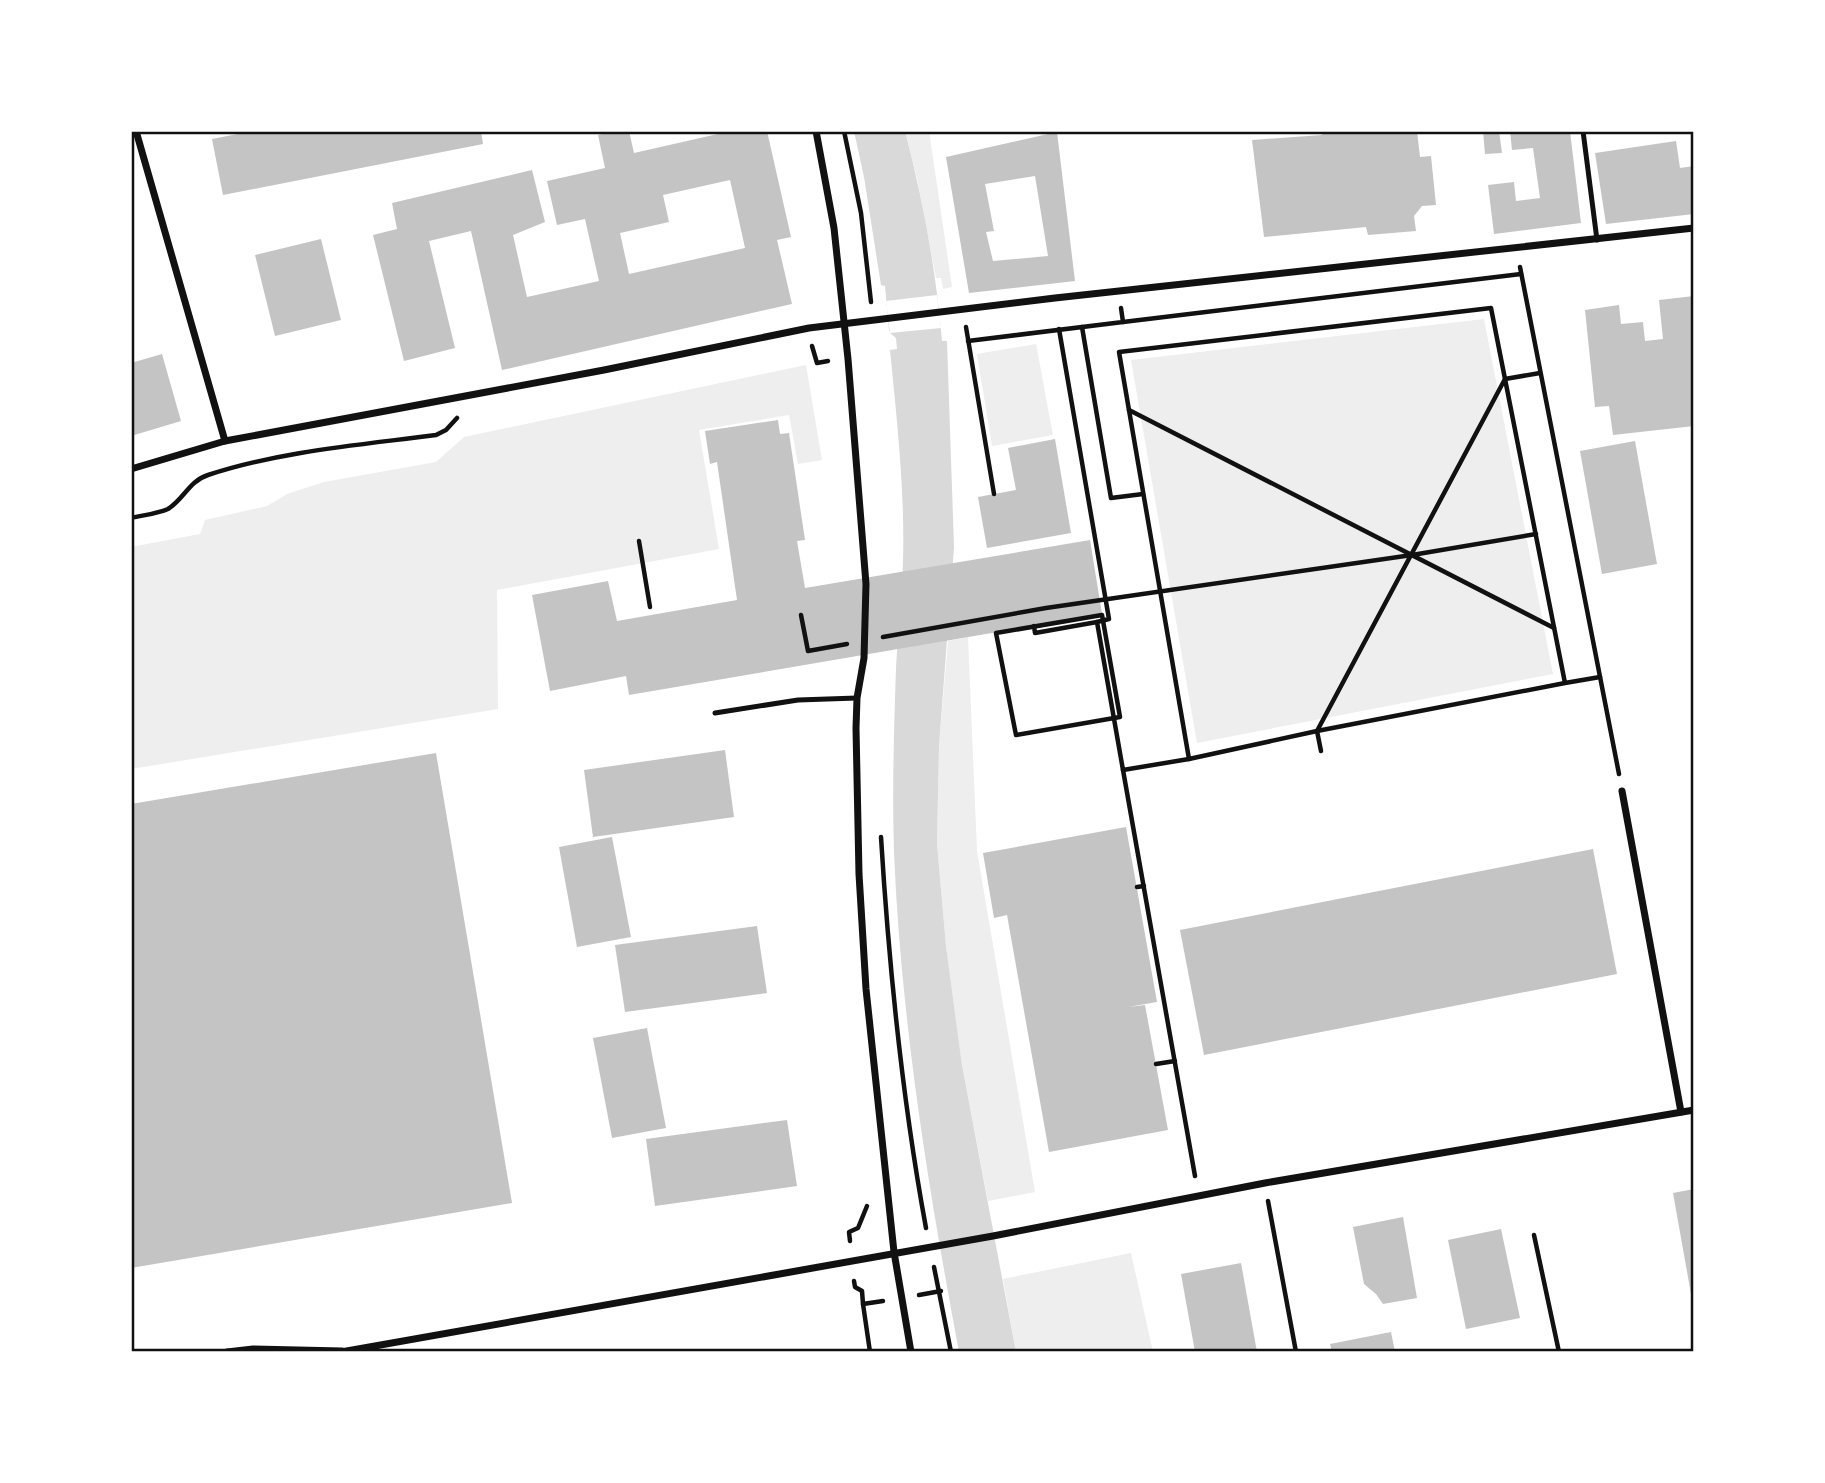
<svg xmlns="http://www.w3.org/2000/svg" width="1825" height="1483" font-family="'Work Sans',sans-serif">
<style>
.green{fill:#eee}
.water{fill:#d9d9d9}
.pier{fill:#fff}
.building{fill:#c4c4c4;fill-rule:evenodd}
.lines{fill:none;stroke-linecap:round;stroke-linejoin:round}
.path{stroke:#111;stroke-width:4.5}
.service{stroke:#111;stroke-width:5}
.minor{stroke:#111;stroke-width:7}
.neatline{fill:none;stroke:#111;stroke-width:2.5}
</style>
<rect width="100%" height="100%" fill="#fff"/>
<g class="green">
<path d="M905 131H929L952 287 943 289 941 278H936L917 178Z"/>
<path d="M1484 319 1553 674 1197 743 1131 360Z"/>
<path d="M1036 344 1053 435 992 446 977 354Z"/>
<path d="M806 365 822 460 798 464 789 415 699 430 719 549 497 590 498 709 131 769V547L200 534 205 520 267 506 287 494 324 482 436 462 464 437Z"/>
<path d="M968 637 977 851 1035 1192 988 1201 962 1065 946 946 937 844 939 746 948 641Z"/>
<path d="M1131 1253 1153 1352H1016L1003 1279Z"/>
</g>
<path class="water" d="M854 131H905C923 200 936 270 942 341H947L954 547 939 746 937 844 946 946 962 1065 1016 1352H959C928 1187 901 1020 894 853 892 792 894 729 896 668 898 632 902 597 903 562 905 491 897 421 890 350L897 349 896 338 890 333 889 330 885 286 881 285 864 177Z"/>
<path class="pier" d="M937 295 941 328 890 333 886 301Z"/>
<g class="building">
<path d="M253 131H481L483 144 223 195 212 139Z"/>
<path d="M615 131H629L634 153 731 131H767L791 237 777 240 792 304 502 370 471 231 429 241 455 348 404 361 373 235 397 229 392 203 532 170 545 222 513 235 527 297 599 281 585 219 557 225 547 181 605 168 598 135ZM730 180 745 248 629 274 620 233 669 222 663 195Z"/>
<path d="M1321 131H1417L1420 157 1431 156 1436 205 1422 206 1414 216 1416 231 1368 235 1366 227 1264 237 1252 140 1322 135Z"/>
<path d="M1483 131H1499L1502 153 1485 154Z"/>
<path d="M1510 131H1570L1581 223 1494 234 1488 185 1514 182 1516 201 1540 198 1533 148 1512 150Z"/>
<path d="M1057 132 1075 281 969 293 946 157ZM1035 176 1048 256 993 261 986 232 994 231 985 184Z"/>
<path d="M1676 141 1680 168 1694 166V214L1606 224 1595 153Z"/>
<path d="M321 239 341 320 275 336 255 255Z"/>
<path d="M1694 296V426L1613 435 1609 406 1595 407 1585 310 1619 305 1621 324 1643 322 1645 341 1663 339 1659 300Z"/>
<path d="M162 354 181 421 131 436V363Z"/>
<path d="M778 420 780 434 789 433 805 540 797 541 805 588 1090 540 1102 614 629 695 626 676 550 691 532 595 608 581 617 621 737 600 717 462 710 464 705 431Z"/>
<path d="M1055 439 1071 533 987 548 978 497 1016 490 1008 448Z"/>
<path d="M1635 441 1657 564 1602 574 1580 451Z"/>
<path d="M725 750 734 817 593 837 584 770Z"/>
<path d="M436 753 512 1203 131 1268V804Z"/>
<path d="M1126 827 1157 1002 1128 1007 1145 1005 1168 1130 1049 1152 1007 915 994 918 983 853Z"/>
<path d="M612 837 631 937 577 947 559 847Z"/>
<path d="M1593 849 1617 974 1204 1055 1180 930Z"/>
<path d="M757 926 767 993 625 1012 615 945Z"/>
<path d="M647 1028 666 1128 612 1138 593 1038Z"/>
<path d="M787 1120 797 1186 655 1206 646 1139Z"/>
<path d="M1694 1189V1293L1691 1294 1673 1193Z"/>
<path d="M1403 1217 1417 1298 1383 1304 1376 1294 1364 1284 1353 1227Z"/>
<path d="M1501 1229 1520 1318 1466 1329 1448 1240Z"/>
<path d="M1241 1263 1257 1352H1195L1181 1274Z"/>
<path d="M1391 1332 1395 1352H1332L1330 1344Z"/>
</g>
<g class="lines">
<g class="path">
<path d="M844 131 861 213 871 302"/>
<path d="M1520 267 1619 774"/>
<path d="M1123 322 1521 274"/>
<path d="M966 327 994 494"/>
<path d="M1082 327 1111 498 1143 494"/>
<path d="M1059 329 1109 619 1097 622 1123 770 1189 759"/>
<path d="M968 341 1123 322 1121 308"/>
<path d="M812 346 817 363 828 361"/>
<path d="M1129 410 1554 628"/>
<path d="M131 518C143 515 157 514 168 509 184 499 189 481 208 475 281 451 360 445 436 435L446 430 457 418"/>
<path d="M639 541 650 607"/>
<path d="M801 615 808 651 847 644"/>
<path d="M1102 615 1120 717 1016 735 996 633Z"/>
<path d="M1034 626 1035 633 1097 622"/>
<path d="M883 637 1046 608 1412 555 1536 534"/>
<path d="M1565 683 1491 308 1119 352 1189 759 1317 731 1565 683 1600 677"/>
<path d="M1321 751 1317 731 1505 379 1540 373"/>
<path d="M1123 770 1195 1176"/>
<path d="M881 837C889 968 902 1098 926 1228"/>
<path d="M1137 887 1144 886"/>
<path d="M1156 1064 1175 1061"/>
<path d="M1268 1201 1296 1352"/>
<path d="M1534 1235 1559 1352"/>
<path d="M850 1241 849 1232 858 1228 867 1206"/>
<path d="M934 1267 951 1352"/>
<path d="M854 1281 855 1287 862 1291 863 1304 883 1301"/>
<path d="M919 1295 941 1291"/>
<path d="M863 1304 870 1352"/>
</g>
<g class="service">
<path d="M1583 131 1597 240"/>
<path d="M715 713 798 700 857 698"/>
</g>
<g class="minor">
<path d="M136 131 225 441"/>
<path d="M816 131 834 228 848 359 866 584 864 658 857 698 856 728 859 874 866 989 894 1252 911 1352"/>
<path d="M131 469 225 441 604 370 809 328 1055 298 1694 228"/>
<path d="M1622 791 1681 1112"/>
<path d="M227 1352 253 1349 342 1351"/>
<path d="M341 1352 993 1236 1265 1183 1694 1110"/>
</g>
</g>
<rect width="1825" height="1483" fill="none" stroke="#ffffff" stroke-width="266"/>
<rect x="133" y="133" width="1559" height="1217" class="neatline"/>
</svg>
